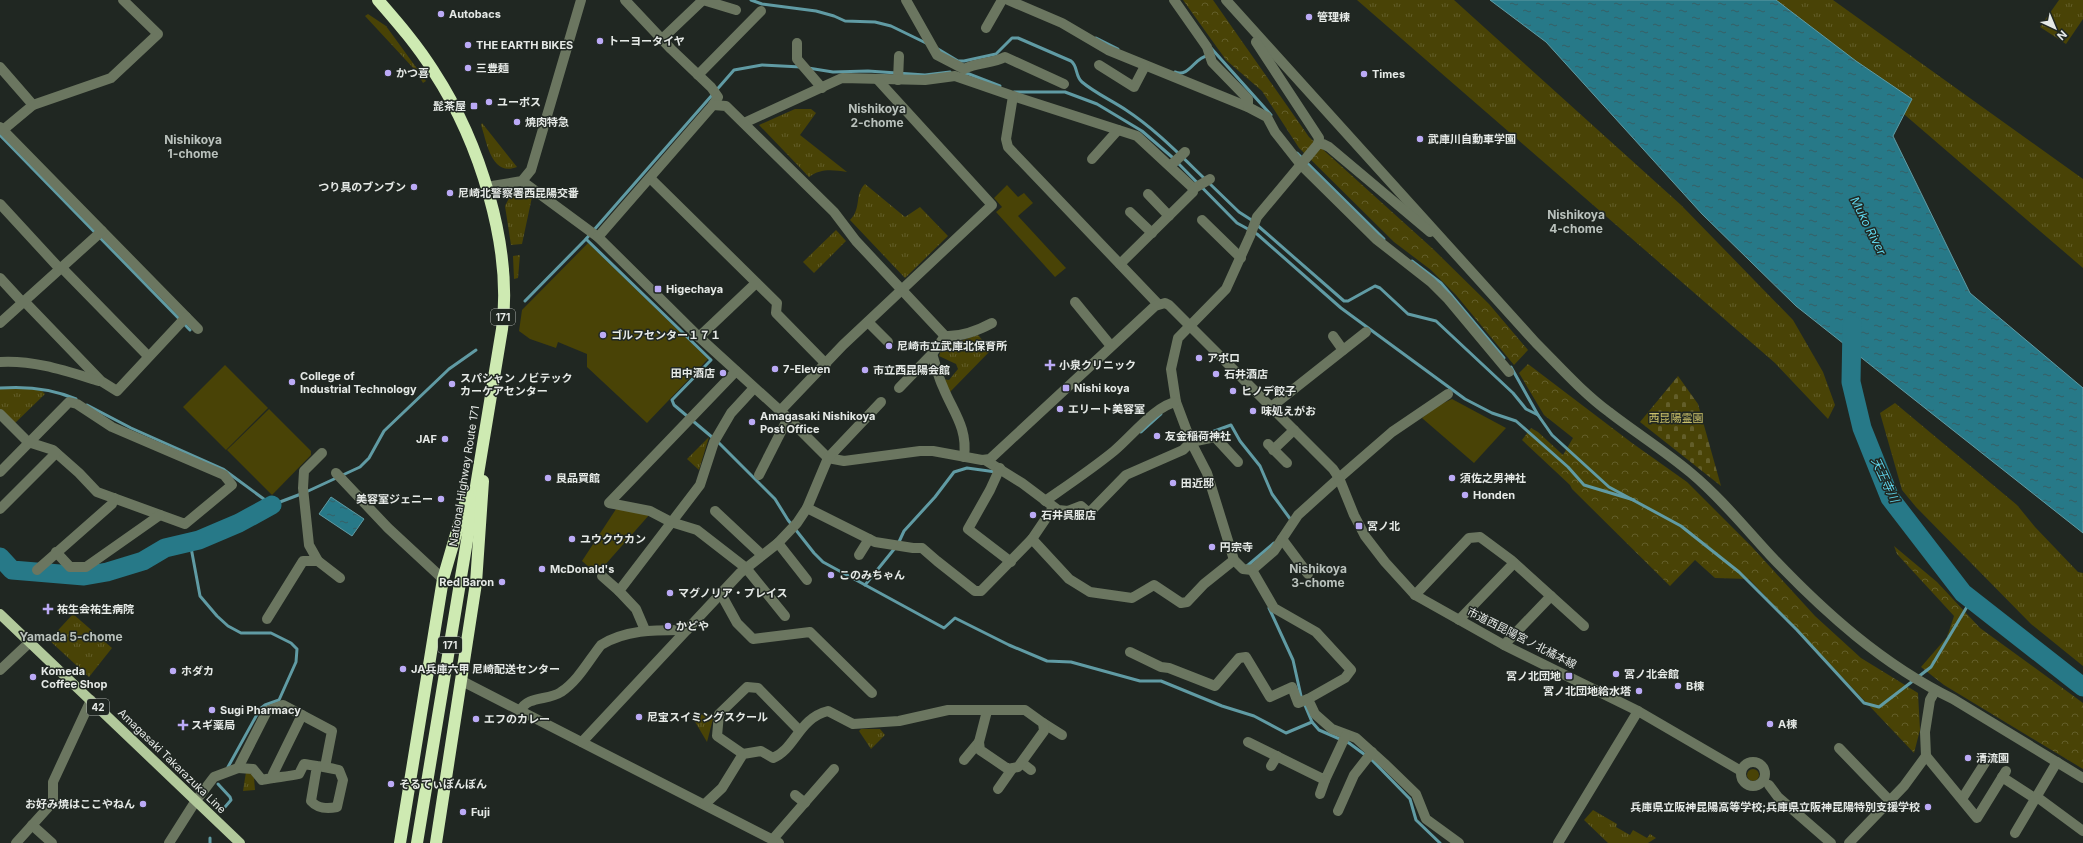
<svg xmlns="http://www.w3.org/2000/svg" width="2083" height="843" font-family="Inter,'Noto Sans JP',sans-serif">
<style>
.grass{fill:url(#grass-tufts)}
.forest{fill:url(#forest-crowns)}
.cemetery{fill:url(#cemetery-stones)}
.garden{fill:#494306}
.water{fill:url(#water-ripples);stroke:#609ba4}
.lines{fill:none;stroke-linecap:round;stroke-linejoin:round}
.stream{stroke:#609ba4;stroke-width:3}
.river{stroke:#277988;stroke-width:19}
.minor{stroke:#6b7660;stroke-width:10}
.major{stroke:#b2c99b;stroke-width:10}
.highway{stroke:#ceeab2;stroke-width:12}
.poi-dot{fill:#bbaaf6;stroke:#202722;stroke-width:1.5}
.labels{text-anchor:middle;stroke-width:3;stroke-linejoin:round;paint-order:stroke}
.shield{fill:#202722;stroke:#aaafab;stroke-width:1}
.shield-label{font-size:10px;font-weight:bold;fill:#e5e9e6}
.poi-label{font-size:11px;font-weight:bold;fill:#e5e9e6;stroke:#202722;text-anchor:start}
.park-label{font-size:11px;fill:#cbc169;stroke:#202722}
.street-label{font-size:11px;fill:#e5e9e6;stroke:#202722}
.neighbourhood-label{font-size:12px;font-weight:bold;fill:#b9c1bc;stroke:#202722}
.water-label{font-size:12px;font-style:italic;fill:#5fd5eb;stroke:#202722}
</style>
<defs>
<pattern id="grass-tufts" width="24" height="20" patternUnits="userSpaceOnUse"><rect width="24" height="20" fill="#494306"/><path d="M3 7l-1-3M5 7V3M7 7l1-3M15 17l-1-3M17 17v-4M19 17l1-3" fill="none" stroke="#635e2a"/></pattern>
<pattern id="forest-crowns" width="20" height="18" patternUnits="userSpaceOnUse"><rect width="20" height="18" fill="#494306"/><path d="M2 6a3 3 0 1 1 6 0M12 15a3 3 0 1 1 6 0" fill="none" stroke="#635e2a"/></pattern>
<pattern id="cemetery-stones" width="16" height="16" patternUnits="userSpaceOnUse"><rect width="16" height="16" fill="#494306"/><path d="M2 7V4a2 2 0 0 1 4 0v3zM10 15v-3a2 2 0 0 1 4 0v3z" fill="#635e2a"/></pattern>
<pattern id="water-ripples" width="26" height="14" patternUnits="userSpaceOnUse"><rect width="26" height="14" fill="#277988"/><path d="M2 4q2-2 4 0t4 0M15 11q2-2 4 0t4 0" fill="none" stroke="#366066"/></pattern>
</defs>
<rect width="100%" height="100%" fill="#202722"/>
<g class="grass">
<path d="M1357 0H1454L1681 205 1793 320 1823 372 1835 405 1828 419 1775 363Z"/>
<path d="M1752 0H1833L2083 179V268L1898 109Z"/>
<path d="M2059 0H2083V19L2066 44 2040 27Z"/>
<path d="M368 14 386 26 426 81 423 83 416 71 365 16Z"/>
<path d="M795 109H811L816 113 800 135 847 172C833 170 821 168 809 177L759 125Z"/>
<path d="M482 123 517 167C491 177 487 142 481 125Z"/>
<path d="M865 184 905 217 920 207 948 236 905 278 850 220C862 208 854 195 865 184Z"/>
<path d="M521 193 532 197 522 244 511 245 505 206 510 196Z"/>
<path d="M836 230 846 241 814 273 803 262Z"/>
<path d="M520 255 518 278 514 279 513 256Z"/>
<path d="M978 335 991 350 949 393 943 379 949 380 958 369 956 364 939 356 944 342 960 341Z"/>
<path d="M21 387 42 391 45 394 14 424 0 410V388Z"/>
<path d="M1895 403 2017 505 2035 527 2078 572 2083 573V666L2031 624 1916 507 1902 490 1880 413Z"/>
<path d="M709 437 699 470 687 459Z"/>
<path d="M73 614 112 648 89 677 49 640Z"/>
<path d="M702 714 713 719 707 742 694 720Z"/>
<path d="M861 729H880L885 735 871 749 859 731Z"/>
<path d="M249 771 254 778 255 790 243 791 246 772Z"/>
<path d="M1593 810 1617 824 1616 827 1630 835 1633 830 1647 838 1650 834 1656 838 1648 843H1608L1584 820Z"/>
</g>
<g class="forest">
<path d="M1183 0H1213L1309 137 1432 248 1489 304 1528 350 1514 365 1456 295 1431 270 1394 242 1299 148 1262 91 1226 60Z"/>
<path d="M1528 364 1632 443 1687 482 1752 547 1815 616 1861 658 1918 693 1920 730 1914 753 1749 579 1715 578 1695 560 1670 586 1572 489 1570 485 1522 440 1531 428 1538 432 1563 455 1573 438 1544 415 1519 373Z"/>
<path d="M1894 546 1937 582 1980 628 2083 703V769L1944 685 1921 667 1947 637 1954 616 1897 554Z"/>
</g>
<path class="cemetery" d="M1678 376 1698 404 1721 486 1640 422Z"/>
<g class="garden">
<path d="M1007 185 1018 197 1024 193 1033 203 1018 216 1066 268 1055 277 996 212 1002 207 994 198Z"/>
<path d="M588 243 708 359 647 423 587 367V354L558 342 556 348 530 339 519 331 522 310Z"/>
<path d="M225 365 268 408 226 450 183 407Z"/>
<path d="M1452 399 1506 428 1474 463 1422 418 1435 407Z"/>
<path d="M269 409 311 451V455L272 495 227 450Z"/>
<path d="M618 506 650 514 597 574 582 561Z"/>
<circle cx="1753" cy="775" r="6"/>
</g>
<g class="water">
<path d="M1490 0H1776L1856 61 1912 99 1893 136 1970 293 2083 388V533L1796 306 1702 214 1546 42Z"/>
<path d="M331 497 364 519 352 536 319 514Z"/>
</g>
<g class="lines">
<g class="stream">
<path d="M751 0 762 4 816 11 834 16 845 21 875 22 891 26 928 44"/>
<path d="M1096 38 1118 49"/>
<path d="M1211 48 1271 115"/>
<path d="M938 49 958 61H964L996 54 1012 38H1018L1071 61C1078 66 1075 76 1082 82 1095 93 1111 100 1126 110 1155 129 1180 155 1205 179"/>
<path d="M808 68 833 72 868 71 925 75 950 72"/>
<path d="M1175 72C1189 78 1195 57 1207 56"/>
<path d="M962 73 969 74 1000 86"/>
<path d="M1014 92H1065L1097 104 1142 131 1172 157 1237 223 1257 234 1341 308 1465 399 1492 413 1516 421 1568 467 1584 485 1634 500"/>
<path d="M0 135 190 330"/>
<path d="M1297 153 1384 239"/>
<path d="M1209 183 1239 212 1253 221"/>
<path d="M1257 225 1344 301H1348L1375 286 1380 288 1408 314 1436 321 1513 393 1526 409 1538 415"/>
<path d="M586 239 711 360 672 400 674 405 719 443 775 499 788 520 814 553 823 562 944 628 955 618 1009 645 1047 661 1071 662 1140 681H1161L1222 706 1254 716 1286 733 1312 722 1319 730 1349 743 1372 760 1410 799 1416 820 1440 843"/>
<path d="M1412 261 1441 283 1504 358"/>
<path d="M525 301 586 239 734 70 762 65 801 67"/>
<path d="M1511 367 1538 415 1552 435 1609 487 1681 526 1739 572 1797 630 1864 703 1879 707 1931 667 1971 600"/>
<path d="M0 388C26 386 53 389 76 399"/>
<path d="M87 405 131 428 223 469 272 505 301 494"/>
<path d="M1141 432 1161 414"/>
<path d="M1206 434 1231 425 1240 441 1260 466 1272 494 1291 520"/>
<path d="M306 492 360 467 369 458 384 431 449 369 476 350"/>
<path d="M190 542 200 596 217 616 228 626 241 633H271L291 643 297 649 296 662 279 700 265 705 260 709 228 767"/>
<path d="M898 544 904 531 935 497 954 472 967 468 996 472"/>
<path d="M1248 567 1247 566 1274 543"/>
<path d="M865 585 895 548"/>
<path d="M1269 608 1293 660 1301 696"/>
<path d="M1304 703 1312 722"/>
<path d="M218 784 230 797 231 800 225 807"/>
<path d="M210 843V838"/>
</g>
<g class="river">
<path d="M1852 325 1851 382 1862 428 1890 498 1963 593 2083 687"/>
<path d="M0 557 12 570 84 576 107 572 143 561 165 548 199 540 239 523 272 505"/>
</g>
<g class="minor">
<path d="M625 0 671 49 711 87 718 97 713 105"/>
<path d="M906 0 937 55 964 69C977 62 992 64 1005 57L1064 84"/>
<path d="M1008 0 1062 23 1108 50 1248 107 1267 117 1275 132 1301 165 1376 239 1431 282 1448 299 1509 372"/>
<path d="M1174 0 1207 47 1212 62 1248 99V107"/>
<path d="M1226 0 1536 343C1560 367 1582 392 1609 412 1636 433 1665 451 1691 473 1721 498 1745 528 1771 556 1824 612 1883 665 1953 699L2083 778"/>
<path d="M986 28 1002 0"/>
<path d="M663 38 703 0 736 10"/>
<path d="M1256 42 1319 138 1318 144H1323L1329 147 1430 232"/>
<path d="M797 43V59L822 88"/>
<path d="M1099 65 1134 87 1145 66"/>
<path d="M0 67 33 105"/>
<path d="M698 75 761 11"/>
<path d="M898 80 899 56"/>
<path d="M1013 96 1137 136 1192 187 1193 192 1120 264"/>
<path d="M744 123 842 78 925 80 955 76 1013 96 1006 139 1008 147 1158 304"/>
<path d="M0 127 198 329"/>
<path d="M3 130 33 105 111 78 158 34 123 0"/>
<path d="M1318 144 1257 217 1250 236 1226 289 1178 338 1171 369 1176 402 1191 442 1207 473 1234 560 1243 569 1252 570 1274 551 1298 515 1339 478 1392 432 1448 394"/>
<path d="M1092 159 1118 130"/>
<path d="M1170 166 1185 152"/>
<path d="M650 178 777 303 776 313 826 364"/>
<path d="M522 181 598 237 699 337 788 418 828 458 844 461 920 451H933L982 460 990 459 1155 306 1165 303 1169 305 1333 469 1339 478 1354 515 1365 536 1385 562 1415 595 1504 645 1638 711 1741 771"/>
<path d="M486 187 522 181 531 170 581 0"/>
<path d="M1193 189 1210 179"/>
<path d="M1148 194 1169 216"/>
<path d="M0 204 60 269"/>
<path d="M1130 212 1152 233"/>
<path d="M1202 220 1241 258"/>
<path d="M598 237 713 105 726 106 834 212 856 241 945 336"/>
<path d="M62 268 148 356"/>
<path d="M0 278 23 303"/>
<path d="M24 301 101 381 117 391 186 317"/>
<path d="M1075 302 1111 346"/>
<path d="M868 322 888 342"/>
<path d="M0 323 102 231"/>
<path d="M1333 336 1343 350"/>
<path d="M699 337 756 283"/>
<path d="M932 354C936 365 938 377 943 387 953 412 968 428 964 457"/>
<path d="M0 362C35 360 66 371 99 381"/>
<path d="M736 371 609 503 650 511 671 522 697 530 746 568 785 616"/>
<path d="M899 388 932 354 945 336C962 337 977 331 992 323"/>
<path d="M1271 407 1366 332"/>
<path d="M780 411 843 345 992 205 877 79"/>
<path d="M0 414 28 442 53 450 79 473 97 492 185 524 232 485 224 475 112 427 77 404 69 402 0 472"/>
<path d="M1268 444 1287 463"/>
<path d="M1273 450 1294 430"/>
<path d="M322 453 304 471 303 488 309 545 318 561 340 578"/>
<path d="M985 460 1022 483 1058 510 1068 511 1081 506 1089 513 1126 475 1183 450 1191 442 1215 437 1238 462"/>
<path d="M1000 468 990 490 968 529 1011 562"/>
<path d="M336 473 388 528 443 579"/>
<path d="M759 475 788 418"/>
<path d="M1045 501C1068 485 1092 469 1114 451 1130 438 1156 405 1176 402"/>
<path d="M807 508 875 542 913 548H922L937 561 975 591H981L1032 539 1053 508"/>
<path d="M0 509 56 453"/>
<path d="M715 511 762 555"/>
<path d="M1032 539 1069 579 1090 592 1132 598 1154 585 1181 603 1187 602 1204 584 1234 560"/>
<path d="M1282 539 1308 574"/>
<path d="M778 543 807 580"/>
<path d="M56 552 70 567H86L160 515"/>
<path d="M859 555 869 539"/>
<path d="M37 570 112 504 114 498"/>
<path d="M1252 570 1274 608 1316 632 1351 670 1345 678 1308 699 1315 714 1332 729 1356 738 1386 765 1416 794 1426 819 1459 843"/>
<path d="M602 576 619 591"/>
<path d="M721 594 737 623 753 639 810 632 872 693"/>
<path d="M1415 595 1469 538 1480 537 1511 560 1584 626"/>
<path d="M267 619 303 561H318"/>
<path d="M1459 620 1514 563"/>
<path d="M645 630 636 609 619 591 700 485 714 442 731 413 754 388"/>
<path d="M1504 645 1551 596"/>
<path d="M1130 652 1161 667 1169 668 1215 686 1239 658 1246 657 1270 697 1292 687 1298 703 1308 699"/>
<path d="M0 670 30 642"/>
<path d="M462 681 779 843"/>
<path d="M1935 691 1930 700 1925 732 1926 756 1977 818 2006 771"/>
<path d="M520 711C528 695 548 701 561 692 578 681 589 660 601 645 627 629 657 630 687 630"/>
<path d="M1043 723 1062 735"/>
<path d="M582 742 740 573 778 543 797 523 807 508 828 458 881 402"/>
<path d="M1248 742 1325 780 1346 735"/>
<path d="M1839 748 1890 801"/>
<path d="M743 754 717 736 719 714 747 687 758 688 799 730"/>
<path d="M964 760 979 742"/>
<circle cx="1753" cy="774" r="12"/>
<path d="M1022 763 1031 770"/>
<path d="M1271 766 1277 756"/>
<path d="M238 768 253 769 262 780C274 777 286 777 299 774L304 764C316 766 327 767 339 770L343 780 337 807C327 809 318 809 311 801L317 766"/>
<path d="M2002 777 2036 799"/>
<path d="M273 778V774L302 715"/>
<path d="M1769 785 1778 797 1831 843"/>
<path d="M998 789 1012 769"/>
<path d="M1320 794 1325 780"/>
<path d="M795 795 805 803"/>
<path d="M2037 797 2083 831"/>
<path d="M1962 799 1988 758"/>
<path d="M705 804 722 788 743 754 761 751 773 758C795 749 799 718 828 711L853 724 899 721 948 710H1025L1043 723 1044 731 1018 767 1008 769 980 750 979 742 987 711"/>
<path d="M1338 811 1354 775 1372 752"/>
<path d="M32 825 52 843"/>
<path d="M2015 833 2057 762"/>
<path d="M773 839 834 769"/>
<path d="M16 843 53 802V782L91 700"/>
<path d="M169 843 195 802 214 777 238 768 267 711 283 705 332 731 325 767"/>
<path d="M1558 843 1638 711"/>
<path d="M1849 843 1904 786 1926 756"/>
</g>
<path class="major" d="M0 614 240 843"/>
<g class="highway">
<path d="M378 0C398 23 418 46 434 72 479 141 513 246 502 329L417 843"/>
<path d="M400 843 443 579 468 493"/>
<path d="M436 843 476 583 483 481"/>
</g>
</g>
<g class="poi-dot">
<circle cx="441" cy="14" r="4"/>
<circle cx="1309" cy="17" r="4"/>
<circle cx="600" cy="41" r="4"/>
<circle cx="468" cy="45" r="4"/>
<circle cx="468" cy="68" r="4"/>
<circle cx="388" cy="73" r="4"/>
<circle cx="1364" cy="74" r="4"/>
<circle cx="489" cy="102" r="4"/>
<rect x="470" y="102" width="8" height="8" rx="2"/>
<circle cx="517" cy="122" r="4"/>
<circle cx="1420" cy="139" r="4"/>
<circle cx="414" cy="187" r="4"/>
<circle cx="450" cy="193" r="4"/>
<rect x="654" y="285" width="8" height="8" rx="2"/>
<circle cx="603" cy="335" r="4"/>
<circle cx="889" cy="346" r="4"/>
<circle cx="1199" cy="358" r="4"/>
<path d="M1048 359h4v4h4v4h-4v4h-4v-4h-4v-4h4z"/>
<circle cx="775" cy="369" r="4"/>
<circle cx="865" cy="370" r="4"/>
<circle cx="723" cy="373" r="4"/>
<circle cx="1216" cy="374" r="4"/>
<circle cx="292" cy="382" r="4"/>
<circle cx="452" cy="384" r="4"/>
<rect x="1062" y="384" width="8" height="8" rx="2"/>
<circle cx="1233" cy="391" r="4"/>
<circle cx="1060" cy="409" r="4"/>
<circle cx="1253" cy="411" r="4"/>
<circle cx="752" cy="422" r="4"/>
<circle cx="1157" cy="436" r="4"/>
<circle cx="445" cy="439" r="4"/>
<circle cx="548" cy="478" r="4"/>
<circle cx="1452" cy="478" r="4"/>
<circle cx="1173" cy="483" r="4"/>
<circle cx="1465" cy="495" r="4"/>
<circle cx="441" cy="499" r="4"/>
<circle cx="1033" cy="515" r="4"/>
<rect x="1355" y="522" width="8" height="8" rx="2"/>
<circle cx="572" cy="539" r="4"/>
<circle cx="1212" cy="547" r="4"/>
<circle cx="542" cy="569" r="4"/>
<circle cx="831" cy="575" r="4"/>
<circle cx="502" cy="582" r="4"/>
<circle cx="670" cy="593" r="4"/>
<path d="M46 603h4v4h4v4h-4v4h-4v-4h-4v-4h4z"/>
<circle cx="668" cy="626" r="4"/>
<circle cx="403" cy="669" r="4"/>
<circle cx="173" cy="671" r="4"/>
<circle cx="1616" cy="674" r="4"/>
<rect x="1565" y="672" width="8" height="8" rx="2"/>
<circle cx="33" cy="677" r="4"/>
<circle cx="1678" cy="686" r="4"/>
<circle cx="1639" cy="691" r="4"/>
<circle cx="212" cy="710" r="4"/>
<circle cx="639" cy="717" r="4"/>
<circle cx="476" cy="719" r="4"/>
<circle cx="1770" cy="724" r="4"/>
<path d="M181 719h4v4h4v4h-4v4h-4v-4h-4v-4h4z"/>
<circle cx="1968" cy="758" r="4"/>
<circle cx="391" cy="784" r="4"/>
<circle cx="143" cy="804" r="4"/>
<circle cx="1928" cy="807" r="4"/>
<circle cx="463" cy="812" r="4"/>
</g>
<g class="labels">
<g class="shield">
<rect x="491" y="309" width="24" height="16" rx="3"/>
<rect x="438" y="637" width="24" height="16" rx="3"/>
<rect x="87" y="699" width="22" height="16" rx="3"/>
</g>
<g class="shield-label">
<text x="503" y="321">171</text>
<text x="450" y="649">171</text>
<text x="98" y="711">42</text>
</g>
<g class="poi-label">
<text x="449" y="18">Autobacs</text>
<text x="1317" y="21">管理棟</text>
<text x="608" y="45">トーヨータイヤ</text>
<text x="476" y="49">THE EARTH BIKES</text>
<text x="476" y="72">三豊麺</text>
<text x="396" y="77">かつ喜</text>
<text x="1372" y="78">Times</text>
<text x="497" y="106">ユーポス</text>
<text x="466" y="110" text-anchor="end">髭茶屋</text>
<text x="525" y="126">焼肉特急</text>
<text x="1428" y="143">武庫川自動車学園</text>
<text x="406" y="191" text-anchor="end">つり具のブンブン</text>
<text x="458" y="197">尼崎北警察署西昆陽交番</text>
<text x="666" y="293">Higechaya</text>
<text x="611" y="339">ゴルフセンター１７１</text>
<text x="897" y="350">尼崎市立武庫北保育所</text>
<text x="1207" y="362">アポロ</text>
<text x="1059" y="369">小泉クリニック</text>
<text x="783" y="373">7-Eleven</text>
<text x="873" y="374">市立西昆陽会館</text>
<text x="715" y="377" text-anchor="end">田中酒店</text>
<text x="1224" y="378">石井酒店</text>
<text x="300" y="380">College of<tspan x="300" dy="13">Industrial Technology</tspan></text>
<text x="460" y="382">スパシャン ノビテック<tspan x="460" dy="13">カーケアセンター</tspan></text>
<text x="1074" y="392">Nishi koya</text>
<text x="1241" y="395">ヒノデ餃子</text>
<text x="1068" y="413">エリート美容室</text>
<text x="1261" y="415">味処えがお</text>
<text x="760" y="420">Amagasaki Nishikoya<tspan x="760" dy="13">Post Office</tspan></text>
<text x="1165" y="440">友金稲荷神社</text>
<text x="437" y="443" text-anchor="end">JAF</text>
<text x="556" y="482">良品買館</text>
<text x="1460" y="482">須佐之男神社</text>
<text x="1181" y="487">田近邸</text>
<text x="1473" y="499">Honden</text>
<text x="433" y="503" text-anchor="end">美容室ジェニー</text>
<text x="1041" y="519">石井呉服店</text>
<text x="1367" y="530">宮ノ北</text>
<text x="580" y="543">ユウクウカン</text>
<text x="1220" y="551">円宗寺</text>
<text x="550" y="573">McDonald's</text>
<text x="839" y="579">このみちゃん</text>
<text x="494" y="586" text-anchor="end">Red Baron</text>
<text x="678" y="597">マグノリア・プレイス</text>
<text x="57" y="613">祐生会祐生病院</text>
<text x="676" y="630">かどや</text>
<text x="411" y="673">JA兵庫六甲 尼崎配送センター</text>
<text x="41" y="675">Komeda<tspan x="41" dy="13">Coffee Shop</tspan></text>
<text x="181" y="675">ホダカ</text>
<text x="1624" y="678">宮ノ北会館</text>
<text x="1561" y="680" text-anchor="end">宮ノ北団地</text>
<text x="1686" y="690">B棟</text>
<text x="1631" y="695" text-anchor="end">宮ノ北団地給水塔</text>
<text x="220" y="714">Sugi Pharmacy</text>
<text x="647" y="721">尼宝スイミングスクール</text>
<text x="484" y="723">エフのカレー</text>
<text x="1778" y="728">A棟</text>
<text x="191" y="729">スギ薬局</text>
<text x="1976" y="762">清流園</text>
<text x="399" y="788">そるてぃぼんぼん</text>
<text x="135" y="808" text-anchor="end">お好み焼はここやねん</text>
<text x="1920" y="811" text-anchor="end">兵庫県立阪神昆陽高等学校;兵庫県立阪神昆陽特別支援学校</text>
<text x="471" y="816">Fuji</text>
</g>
<g class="park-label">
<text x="1676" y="422">西昆陽霊園</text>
</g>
<g class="street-label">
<text transform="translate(464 476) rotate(-81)" y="4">National Highway Route 171</text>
<text transform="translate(1522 638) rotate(27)" y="4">市道西昆陽宮ノ北橘本線</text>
<text transform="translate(172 761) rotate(44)" y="4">Amagasaki Takarazuka Line</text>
</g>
<g class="neighbourhood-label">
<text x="877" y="113">Nishikoya<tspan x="877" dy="14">2-chome</tspan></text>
<text x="193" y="144">Nishikoya<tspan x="193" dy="14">1-chome</tspan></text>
<text x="1576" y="219">Nishikoya<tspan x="1576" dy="14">4-chome</tspan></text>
<text x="1318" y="573">Nishikoya<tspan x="1318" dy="14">3-chome</tspan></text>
<text x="71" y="641">Yamada 5-chome</text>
</g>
<g class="water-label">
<text transform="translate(1868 226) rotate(63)" y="4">Muko River</text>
<text transform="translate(1885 480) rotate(65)" y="4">天王寺川</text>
</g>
</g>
<g transform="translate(2055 28) rotate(136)" stroke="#202722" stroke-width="3" paint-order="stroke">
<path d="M0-3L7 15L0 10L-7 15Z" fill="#e5e9e6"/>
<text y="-6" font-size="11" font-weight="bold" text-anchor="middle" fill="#e5e9e6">N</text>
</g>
</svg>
